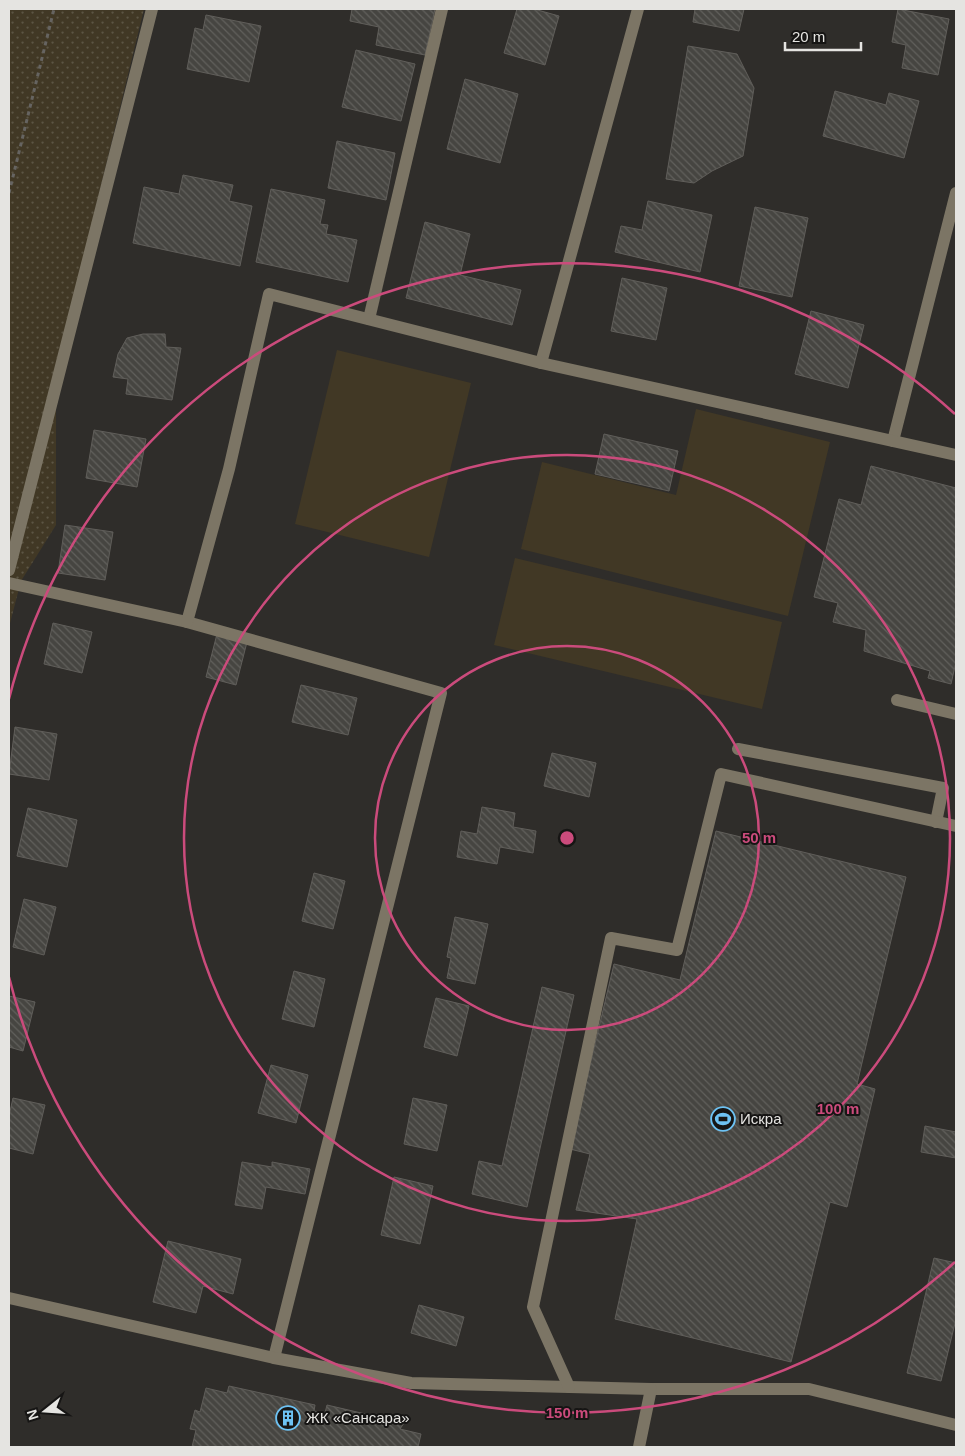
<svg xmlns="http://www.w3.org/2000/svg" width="965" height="1456" font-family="Helvetica,sans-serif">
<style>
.grass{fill:url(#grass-dots)}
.pitch{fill:#413825}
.building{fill:url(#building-back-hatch);stroke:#605e5a}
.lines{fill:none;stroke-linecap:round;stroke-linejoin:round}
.path{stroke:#666461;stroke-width:3;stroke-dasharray:4 4;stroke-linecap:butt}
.minor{stroke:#7c7565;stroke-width:12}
.ring{fill:none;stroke:#cb4b7c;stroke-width:2.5}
.labels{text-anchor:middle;stroke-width:4;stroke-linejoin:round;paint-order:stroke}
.poi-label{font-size:15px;fill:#e5e4e1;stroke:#161514;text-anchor:start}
.centre{fill:#cb4b7c;stroke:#161514;stroke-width:2.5}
.ring-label{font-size:15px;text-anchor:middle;font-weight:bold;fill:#cb4b7c;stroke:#161514;stroke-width:4;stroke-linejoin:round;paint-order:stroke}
</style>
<defs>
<pattern id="grass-dots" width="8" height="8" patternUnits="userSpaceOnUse" patternTransform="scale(1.25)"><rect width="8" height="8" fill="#413825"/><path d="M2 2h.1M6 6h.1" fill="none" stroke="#5c5544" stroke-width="1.8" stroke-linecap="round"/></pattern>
<pattern id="building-back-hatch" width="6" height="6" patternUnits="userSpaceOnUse" patternTransform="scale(1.25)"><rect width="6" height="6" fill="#464541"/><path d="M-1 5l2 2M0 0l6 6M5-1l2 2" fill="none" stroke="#61605c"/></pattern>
</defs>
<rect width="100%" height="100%" fill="#2f2d2a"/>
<path class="grass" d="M9 9H144L56 370V525L21 581 9 627Z"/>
<g class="pitch">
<path d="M337 350 471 383 429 557 295 524Z"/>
<path d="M696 409 830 442 788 616 521 549 542 462 676 495Z"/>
<path d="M515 558 782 622 762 709 494 645Z"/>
</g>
<g class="building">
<path d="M352 9H435L425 55 376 45 379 27 350 21Z"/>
<path d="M517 9H534L559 16 545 65 504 53Z"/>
<path d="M695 9H744L739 31 693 22Z"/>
<path d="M898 9 949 19 938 75 902 68 906 45 892 42Z"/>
<path d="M206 15 261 26 249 82 187 69 195 28 203 30Z"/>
<path d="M688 46 737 54 754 88 743 156 712 171 694 183 666 179Z"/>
<path d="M356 50 415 64 401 121 342 107Z"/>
<path d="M465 79 518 94 500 163 447 149Z"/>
<path d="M835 91 886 105 889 93 919 101 904 158 823 136Z"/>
<path d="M337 141 395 153 386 200 328 188Z"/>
<path d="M183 175 233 185 229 201 252 206 240 266 133 243 144 187 179 194Z"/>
<path d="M271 189 325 200 320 224 328 225 326 234 357 240 348 282 256 262Z"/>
<path d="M648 201 712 215 700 272 615 252 621 226 642 230Z"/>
<path d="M755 207 808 218 792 297 739 286Z"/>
<path d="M425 222 470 234 460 275 521 290 512 325 406 298Z"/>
<path d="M622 278 667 288 656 340 611 331Z"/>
<path d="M811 311 864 325 848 388 795 374Z"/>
<path d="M143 334H165L166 347 181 348 172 400 126 394 128 379 113 377 118 354 127 338Z"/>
<path d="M94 430 146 439 137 487 86 478Z"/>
<path d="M604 434 678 451 669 491 595 474Z"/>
<path d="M871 466 956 488V662L951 684 928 678 930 671 864 651 866 630 833 622 838 603 814 597 839 499 861 505Z"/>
<path d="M65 525 113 532 105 580 58 573Z"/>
<path d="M53 623 92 632 82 673 44 664Z"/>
<path d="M217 634 247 642 236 685 206 677Z"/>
<path d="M301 685 357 698 348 735 292 722Z"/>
<path d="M15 727 57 734 49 780 9 774Z"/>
<path d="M552 753 596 763 589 797 544 786Z"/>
<path d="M482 807 515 813 513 827 536 831 533 853 500 847 497 864 457 857 461 831 477 834Z"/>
<path d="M28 808 77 820 67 867 17 856Z"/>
<path d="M716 831 906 877 857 1084 875 1089 847 1207 830 1202 791 1362 615 1319 637 1219 576 1210 590 1154 570 1149 614 964 680 980Z"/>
<path d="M314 873 345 881 333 929 302 921Z"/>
<path d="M24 899 56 907 44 955 13 947Z"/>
<path d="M455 917 488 924 475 984 447 978 451 958 447 957Z"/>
<path d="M294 971 325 979 314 1027 282 1019Z"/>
<path d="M542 987 574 995 527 1207 472 1194 479 1161 502 1166Z"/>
<path d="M9 996 35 1002 23 1051 9 1047Z"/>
<path d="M436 998 469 1006 457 1056 424 1047Z"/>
<path d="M271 1065 308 1075 296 1123 258 1113Z"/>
<path d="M13 1098 45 1105 33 1154 9 1148V1116Z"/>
<path d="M413 1098 447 1105 437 1151 404 1144Z"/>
<path d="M925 1126 956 1132V1158L921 1152Z"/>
<path d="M242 1162 272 1167V1162L310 1169 305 1194 266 1187 262 1209 235 1205Z"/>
<path d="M394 1177 433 1186 420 1244 381 1235Z"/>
<path d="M168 1241 241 1259 233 1294 203 1286 196 1313 153 1302Z"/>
<path d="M934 1258 956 1263V1319L941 1381 907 1373Z"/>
<path d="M419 1305 464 1317 456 1346 411 1333Z"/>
<path d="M229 1386 315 1405 314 1411 325 1413 327 1405 404 1423 400 1429 421 1434 418 1447H192L196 1430 190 1429 195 1410 200 1412 206 1388 227 1393Z"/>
</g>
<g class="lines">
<path class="path" d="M9 193 54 9"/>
<g class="minor">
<path d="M369 319 442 9"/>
<path d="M541 363 638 9"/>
<path d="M893 441 956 193"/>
<path d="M9 570 152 9"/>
<path d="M9 583 187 622 441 693 274 1358"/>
<path d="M187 622 229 469 269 294 541 363 956 455"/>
<path d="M897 700 956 714"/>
<path d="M738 749 943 788 936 822"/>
<path d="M9 1298 274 1358 411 1383 651 1389H809L956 1425"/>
<path d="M569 1387 533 1307 611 938 677 950 721 774 956 826"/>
<path d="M639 1447 651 1389"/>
</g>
</g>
<g class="ring">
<circle cx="567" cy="838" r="192"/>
<circle cx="567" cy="838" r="383"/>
<path d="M955 1262A575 575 0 0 1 9 977M9 699A575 575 0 0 1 955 414"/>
</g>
<defs>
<g id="stadium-ring" transform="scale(1.25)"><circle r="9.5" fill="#161514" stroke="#6dc2f3" stroke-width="1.5"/><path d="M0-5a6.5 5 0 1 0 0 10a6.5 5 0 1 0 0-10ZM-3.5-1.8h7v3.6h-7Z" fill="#6dc2f3"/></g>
<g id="building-ring" transform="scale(1.25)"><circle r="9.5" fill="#161514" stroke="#6dc2f3" stroke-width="1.5"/><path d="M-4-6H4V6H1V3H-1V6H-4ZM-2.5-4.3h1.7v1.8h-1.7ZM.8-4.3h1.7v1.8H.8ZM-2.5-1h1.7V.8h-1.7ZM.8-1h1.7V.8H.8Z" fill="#6dc2f3"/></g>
</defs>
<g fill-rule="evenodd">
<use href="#stadium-ring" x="723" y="1119"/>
<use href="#building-ring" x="288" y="1418"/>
</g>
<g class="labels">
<g class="poi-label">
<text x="740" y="1124">Искра</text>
<text x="306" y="1423">ЖК «Сансара»</text>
</g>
</g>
<circle cx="567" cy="838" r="8" class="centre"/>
<g class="ring-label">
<text x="759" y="843">50 m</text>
<text x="838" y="1114">100 m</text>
<text x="567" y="1418">150 m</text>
</g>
<rect width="965" height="1456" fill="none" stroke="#e5e4e1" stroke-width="20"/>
<g transform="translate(45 1411) rotate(253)" stroke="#161514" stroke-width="4" paint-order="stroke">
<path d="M0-4L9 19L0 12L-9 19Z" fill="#e5e4e1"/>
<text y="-8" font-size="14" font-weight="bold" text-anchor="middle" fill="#e5e4e1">N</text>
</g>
<path d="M785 42v8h76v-8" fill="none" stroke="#e5e4e1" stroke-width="2.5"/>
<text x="792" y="42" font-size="15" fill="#e5e4e1" stroke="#161514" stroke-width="4" paint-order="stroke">20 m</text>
</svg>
